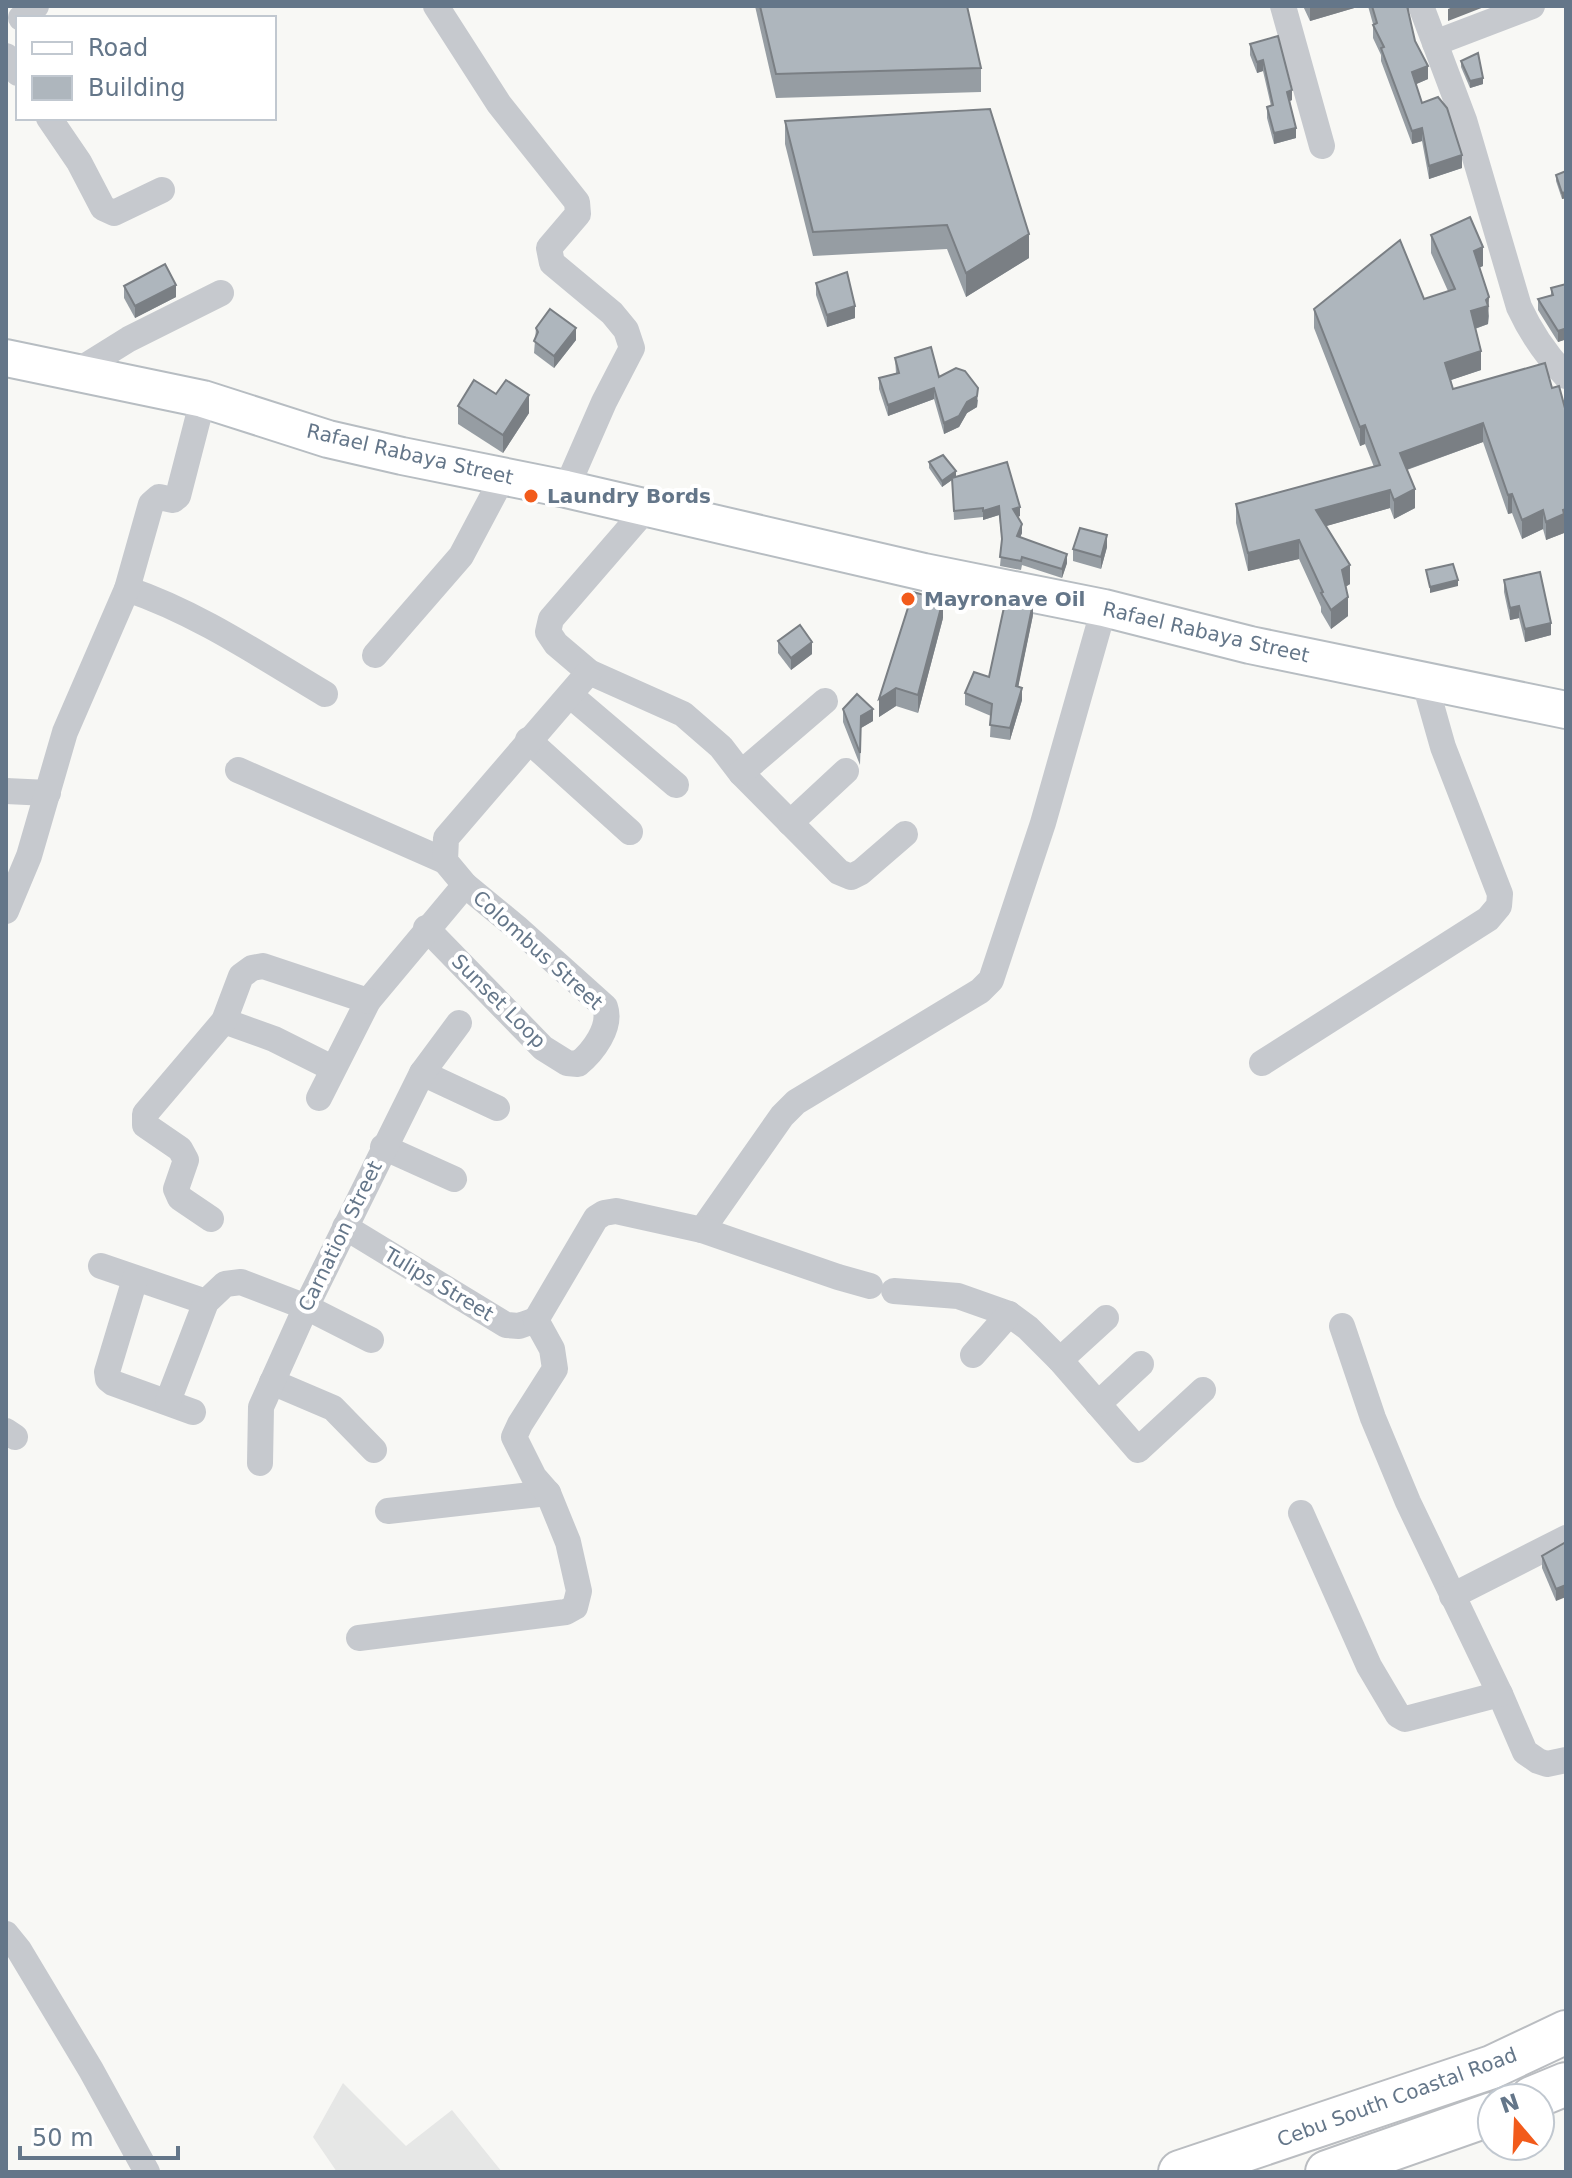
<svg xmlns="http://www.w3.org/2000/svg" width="1572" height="2178" font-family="'DejaVu Sans',sans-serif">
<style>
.built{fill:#e6e7e6}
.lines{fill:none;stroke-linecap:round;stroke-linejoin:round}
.secondary-casing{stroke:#b7bdc2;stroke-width:40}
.trunk-casing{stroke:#babdc1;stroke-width:46}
.minor{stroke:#c6c9ce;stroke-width:26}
.secondary{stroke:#fff;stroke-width:36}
.trunk{stroke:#fff;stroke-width:42}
.wall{fill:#969da3}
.shaded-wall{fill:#7a7f84}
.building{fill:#aeb6bd;stroke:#7a7f84;stroke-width:2}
.poi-dot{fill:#f25b1b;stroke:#fff;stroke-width:3}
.labels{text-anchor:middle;stroke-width:8;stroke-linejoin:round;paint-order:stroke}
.street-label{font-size:20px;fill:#647689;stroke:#fff}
.poi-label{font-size:20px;font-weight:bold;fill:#647689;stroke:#fff;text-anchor:start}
</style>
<rect width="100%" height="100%" fill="#f8f8f5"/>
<path class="built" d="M343 2083 406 2146 452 2110 502 2172H337L313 2137Z"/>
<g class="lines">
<g class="secondary-casing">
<path id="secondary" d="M6 358 203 399 328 439 402 456 566 489 924 572 1104 608 1250 645 1566 710"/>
</g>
<g class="trunk-casing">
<g id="trunk">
<path d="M1532 2098 1566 2084"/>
<path d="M1180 2172 1492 2067 1566 2032"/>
<path d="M1327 2172 1492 2114"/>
</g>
</g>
<g class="minor">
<path d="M436 6 499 104 577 202 578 214 549 248 552 263 612 313 626 330 632 348 604 402 566 489"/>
<path d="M1283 6 1322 146"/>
<path d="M1421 6 1464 120 1519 307C1531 333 1546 355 1566 376"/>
<path d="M21 18 36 6"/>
<path d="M1435 43 1532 6"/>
<path d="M6 56 18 73"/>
<path d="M49 118 79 162 103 208 114 213 162 190"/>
<path d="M76 372 129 339 221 293"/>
<path d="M647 508 551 619 548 632 556 644 589 672 683 714 721 747 741 773 839 872 851 877 861 872 905 834"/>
<path d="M127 589C198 613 261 656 325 694"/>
<path d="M375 655 461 556 504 475"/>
<path d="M570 695 676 785"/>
<path d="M528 740 630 832"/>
<path d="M238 770 445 861"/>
<path d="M741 773 825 701"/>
<path d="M6 791 48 793"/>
<path d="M790 823 846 771"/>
<path d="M6 911 29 856 65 732 127 589 151 504 159 497 173 500 178 496 203 399"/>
<path d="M426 928 543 1048 567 1063 578 1064C593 1052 612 1027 605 1007L516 927 465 885"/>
<path d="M224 1021 274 1039 332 1068"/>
<path d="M1262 1063 1488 919 1499 906 1500 894 1443 747 1424 680"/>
<path d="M422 1073 497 1108"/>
<path d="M319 1098 368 1001 465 885 445 861 446 838 589 672"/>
<path d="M383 1147 454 1179"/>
<path d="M211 1219 180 1198 176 1189 186 1160 180 1149 145 1125V1114L224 1021 241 976 252 968 263 966 368 1001"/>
<path d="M345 1227 506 1325 519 1326 536 1320"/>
<path d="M702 1230 782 1116 796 1102 980 991 991 980 1043 823 1104 608"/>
<path d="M101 1266 206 1302"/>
<path d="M135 1279 107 1372 108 1379 113 1383 193 1412"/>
<path d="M894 1291 958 1296 1009 1314 1028 1328 1060 1360 1138 1450 1203 1390"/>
<path d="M1342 1326 1373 1418 1408 1502 1500 1694 1525 1752 1538 1761 1547 1764 1566 1760"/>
<path d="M973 1355 1009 1314"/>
<path d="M1060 1360 1106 1318"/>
<path d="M272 1382 333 1408 374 1450"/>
<path d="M168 1401 206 1302 225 1284 241 1282 306 1307 371 1340"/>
<path d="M1098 1404 1141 1364"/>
<path d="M6 1431 15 1437"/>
<path d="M260 1463 261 1407 306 1307 422 1073 459 1023"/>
<path d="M388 1511 548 1493"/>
<path d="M1301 1513 1369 1666 1398 1715 1405 1719 1413 1717 1500 1694"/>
<path d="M1452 1596 1566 1538"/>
<path d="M359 1638 566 1612 575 1607 579 1591 568 1542 548 1493 534 1477 514 1437 520 1424 555 1369 552 1349 536 1320 596 1218 604 1213 616 1211 702 1230 838 1277 870 1286"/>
<path d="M6 1934 19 1950 91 2070 147 2172"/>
</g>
<use href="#secondary" class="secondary"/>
<use href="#trunk" class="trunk"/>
</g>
<g class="wall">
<path d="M755 6H967L981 68V92L776 98Z"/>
<path d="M1303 6H1361L1310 21Z"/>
<path d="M1368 6H1409V15L1415 41 1428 79 1416 84 1422 103 1462 168 1429 179 1422 141 1412 144 1381 61V55L1373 38V24Z"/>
<path d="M1250 44 1292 100 1290 101 1296 138 1274 144 1267 118V107L1271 106 1263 71 1257 73 1250 55Z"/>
<path d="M1461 61 1483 84 1470 88 1461 67Z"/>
<path d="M785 121 1029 258 966 297 947 249 813 256 785 144Z"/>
<path d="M1566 171V198L1562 199 1556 181V175Z"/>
<path d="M1431 235 1483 266 1480 267 1489 316 1488 324 1475 329 1481 370 1451 380 1453 389 1552 388 1566 412V528L1564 529V533L1546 540 1543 529 1522 539 1512 513 1508 514 1483 442 1407 470 1415 508 1394 519 1390 508 1326 526 1350 584 1345 587 1348 616 1331 629 1321 612V607L1299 559 1248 571 1236 523V504L1374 467 1365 444 1360 446 1314 328V309L1424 299 1448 291 1431 253Z"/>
<path d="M816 283 855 318 827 327 816 295Z"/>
<path d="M1566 284V343H1565L1564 340 1558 342 1538 310V299L1551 295V288Z"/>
<path d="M124 286 176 297 135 318 124 298Z"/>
<path d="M536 328 576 340 554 368 534 353Z"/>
<path d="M895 358 939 377 978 400 977 407 967 413 959 427 944 434 934 399 888 416 879 389V378L896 373Z"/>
<path d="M458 406 529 413 503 453 458 424Z"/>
<path d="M929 462 956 477 1020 516 1018 517 1022 533 1020 537 1067 563 1062 578 1022 565 1021 570 1000 566 1002 543 999 515 983 520V517L954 520 952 480 942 487 929 468Z"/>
<path d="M1107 547 1101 569 1073 561V549Z"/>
<path d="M1504 580 1551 635 1525 642 1519 618 1510 620 1504 592Z"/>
<path d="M1033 615 1018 686 1022 700 1010 740 990 737 991 716 965 705V693L989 677Z"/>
<path d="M943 618 918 713 896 706 879 717V699Z"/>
<path d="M778 641 812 654 791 670 778 653Z"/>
<path d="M843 709 873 721 861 728 860 765 843 722Z"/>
<path d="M1566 1542 1556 1601 1542 1568V1556Z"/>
</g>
<g class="shaded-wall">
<path d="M1318 6H1361L1310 21V8Z"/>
<path d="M1455 6H1484V7L1448 21V9Z"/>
<path d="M1263 60V71L1257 73V62Z"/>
<path d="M1428 66V79L1412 86V72Z"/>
<path d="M1483 78V84L1470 88V81Z"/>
<path d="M1292 90V100L1287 102V92Z"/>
<path d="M1296 128V138L1274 144V133Z"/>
<path d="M1422 128V141L1412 144V131Z"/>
<path d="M1462 155V168L1429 179V166Z"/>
<path d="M1566 192V198L1562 199V193Z"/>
<path d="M1029 234V258L966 297V273Z"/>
<path d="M1483 247V266L1474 270V251Z"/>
<path d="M176 285V297L135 318V306Z"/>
<path d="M1489 297 1488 324 1471 330V311Z"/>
<path d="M855 306V318L827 327V315Z"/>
<path d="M576 328V340L554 368V356Z"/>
<path d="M1564 329V340L1558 342V331Z"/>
<path d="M1481 351V370L1445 382V363Z"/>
<path d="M934 388V399L888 416V405Z"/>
<path d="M978 388 977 407 967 413 959 427 944 434V423L967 402Z"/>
<path d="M529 395V413L503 453V435Z"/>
<path d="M1483 423V442L1400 472V453Z"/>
<path d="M1365 425V444L1360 446V427Z"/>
<path d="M956 471V477L942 487V481Z"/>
<path d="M1415 489V508L1394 519V500Z"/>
<path d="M1390 490V508L1316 529V510Z"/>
<path d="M1512 494V513L1508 514V495Z"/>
<path d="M999 506V515L983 520V511Z"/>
<path d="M1020 507V516L1013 518V509Z"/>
<path d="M1566 509V528L1564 529V533L1546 540V522Z"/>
<path d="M1543 510V529L1522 539V520Z"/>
<path d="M1022 524V533L1017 545V536Z"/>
<path d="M1107 535V547L1101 569V557Z"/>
<path d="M1299 540V559L1248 571V553Z"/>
<path d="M1067 554V563L1062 578V569Z"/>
<path d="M1350 565V584L1342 589V570Z"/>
<path d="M1458 580V586L1430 593V587Z"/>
<path d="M1348 597V616L1331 629V610Z"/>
<path d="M943 600V618L918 713V695Z"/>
<path d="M1033 603V615L1016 698V686Z"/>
<path d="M1519 606V618L1510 620V608Z"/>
<path d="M1551 623V635L1525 642V629Z"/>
<path d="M812 642V654L791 670V658Z"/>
<path d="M896 688V706L879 717V699Z"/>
<path d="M1022 688V700L1010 740V728Z"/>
<path d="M873 709V721L861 728 860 765 861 716Z"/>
<path d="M1566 1585V1597L1556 1601V1589Z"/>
</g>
<g class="building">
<path d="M760 6H967L981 68 776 74Z"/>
<path d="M1372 6H1408H1407L1415 41 1428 66 1412 72 1422 103 1438 97 1447 108 1462 155 1429 166 1422 128 1412 131 1381 48 1384 47 1373 25 1377 23Z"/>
<path d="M1278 36 1292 90 1287 92 1296 128 1274 133 1267 107 1273 105 1263 60 1257 62 1250 44Z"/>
<path d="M1478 53 1483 78 1470 81 1461 61Z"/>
<path d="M990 109 1029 234 966 273 947 225 813 232 785 121Z"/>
<path d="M1566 171V192L1562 193 1556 175Z"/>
<path d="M1470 217 1483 247 1474 251 1489 297 1486 300 1488 306 1471 311 1481 351 1445 363 1453 389 1545 363 1552 388 1559 386 1566 412V509L1563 510 1564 514 1546 522 1543 510 1522 520 1512 494 1508 495 1483 423 1400 453 1415 489 1394 500 1390 490 1316 510 1350 565 1342 570 1348 597 1331 610 1321 593 1323 592 1299 540 1248 553 1236 504 1380 465 1365 425 1360 427 1314 309 1400 240 1424 299 1455 289 1431 235Z"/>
<path d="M165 264 176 285 135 306 124 286Z"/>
<path d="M847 272 855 306 827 315 816 283Z"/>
<path d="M1566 284V332H1565L1564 329 1558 331 1538 299 1553 295 1551 288Z"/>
<path d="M550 309 576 328 554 356 534 341 538 332 536 328Z"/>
<path d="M931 347 939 377 956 368 965 371 978 388 977 396 967 402 959 416 944 423 934 388 888 405 879 378 899 373 895 358Z"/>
<path d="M474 380 496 394 506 380 529 395 503 435 458 406Z"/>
<path d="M943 455 956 471 942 481 929 462Z"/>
<path d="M1007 462 1020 507 1013 509 1022 524 1017 536 1067 554 1062 569 1022 557 1021 561 1000 557 1002 539 999 506 983 511V508L954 511 952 478Z"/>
<path d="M1080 528 1107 535 1101 557 1073 549Z"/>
<path d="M1453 564 1458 580 1430 587 1426 570Z"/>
<path d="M1540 572 1551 623 1525 629 1519 606 1510 608 1504 580Z"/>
<path d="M913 592 943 600 918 695 896 688 879 699Z"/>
<path d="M1006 598 1033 603 1016 686 1022 688 1010 728 990 725 992 704 965 693 974 672 989 677Z"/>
<path d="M800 625 812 642 791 658 778 641Z"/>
<path d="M857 694 873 709 861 716 860 753 843 709Z"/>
<path d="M1566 1542V1585L1556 1589 1542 1556Z"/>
</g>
<g class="poi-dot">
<circle cx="531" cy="496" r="8"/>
<circle cx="908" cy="599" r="8"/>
</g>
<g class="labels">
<g class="street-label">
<text transform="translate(410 454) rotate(13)" y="7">Rafael Rabaya Street</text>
<text transform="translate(1206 632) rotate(13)" y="7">Rafael Rabaya Street</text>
<text transform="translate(538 950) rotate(42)" y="7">Colombus Street</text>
<text transform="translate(499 1001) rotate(45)" y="7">Sunset Loop</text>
<text transform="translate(340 1236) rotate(-64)" y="7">Carnation Street</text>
<text transform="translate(439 1284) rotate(31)" y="7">Tulips Street</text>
<text transform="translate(1397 2097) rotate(-20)" y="7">Cebu South Coastal Road</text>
</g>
<g class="poi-label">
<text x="547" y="503">Laundry Bords</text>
<text x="924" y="606">Mayronave Oil</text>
</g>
</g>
<rect width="1572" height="2178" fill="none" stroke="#647689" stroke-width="16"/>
<rect x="16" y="16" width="260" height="104" fill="#ffffff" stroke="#c1c8d0" stroke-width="2"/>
<rect x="32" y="42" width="40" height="12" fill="#ffffff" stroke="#c1c8d0" stroke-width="2"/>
<text x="88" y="56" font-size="24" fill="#647689">Road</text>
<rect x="32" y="76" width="40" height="24" fill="#aeb6bd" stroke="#c1c8d0" stroke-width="2"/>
<text x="88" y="96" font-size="24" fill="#647689">Building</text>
<g transform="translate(1516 2122) rotate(341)"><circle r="38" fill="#ffffff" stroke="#c1c8d0" stroke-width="2"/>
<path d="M0-6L14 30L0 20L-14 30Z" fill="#f25b1b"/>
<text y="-12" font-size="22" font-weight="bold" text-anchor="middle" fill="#647689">N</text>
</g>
<path d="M20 2146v12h158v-12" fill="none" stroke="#647689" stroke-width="4"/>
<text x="32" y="2146" font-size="24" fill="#647689" stroke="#ffffff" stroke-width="6" paint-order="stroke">50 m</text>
</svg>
